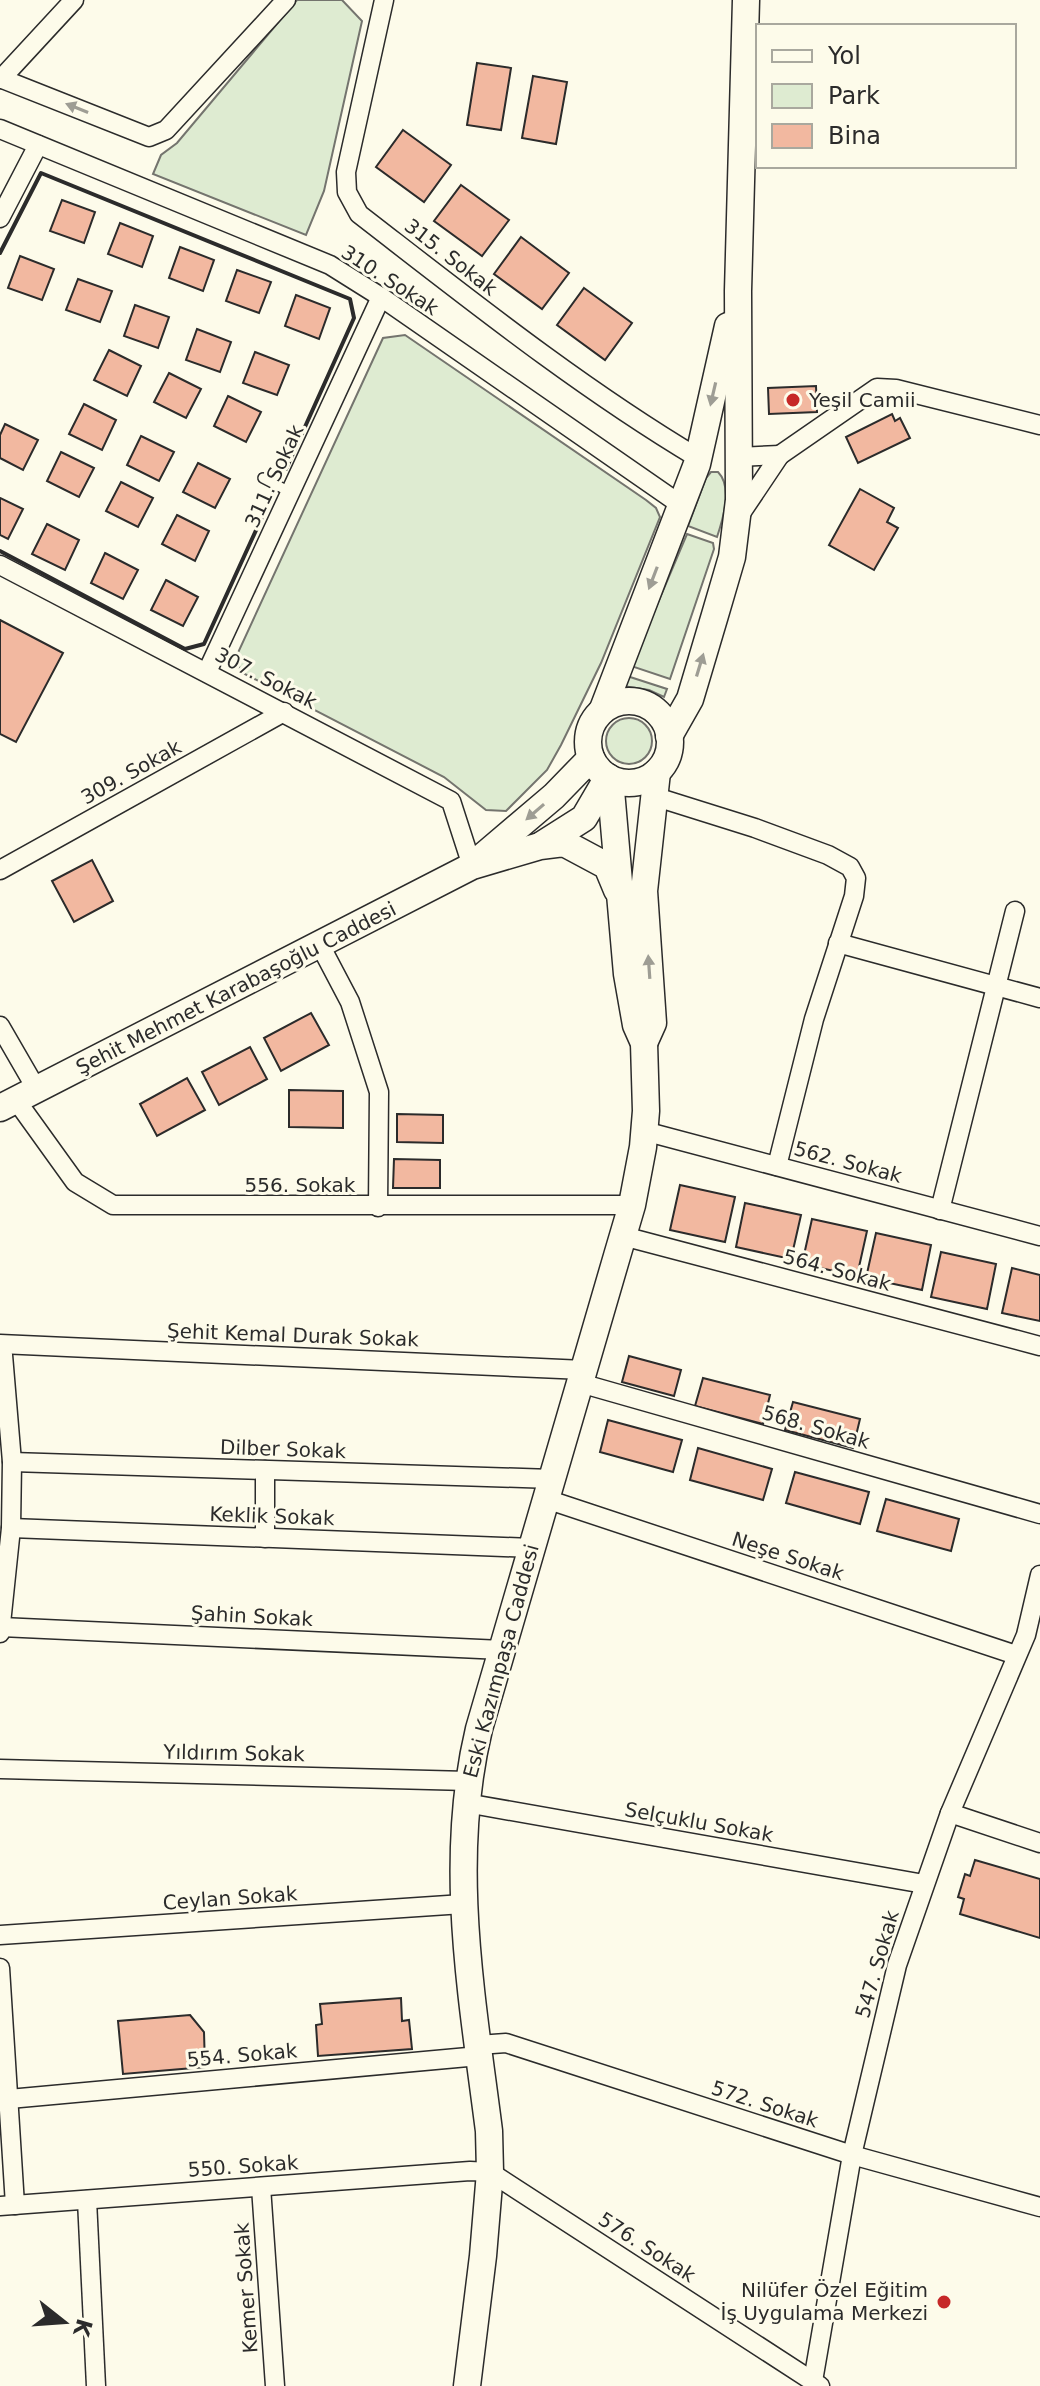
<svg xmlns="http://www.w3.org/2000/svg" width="1040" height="2386" font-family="'DejaVu Sans',sans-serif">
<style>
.green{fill:#deebd1;stroke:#74746e;stroke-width:2}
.building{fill:#f2b8a0;stroke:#2b2b2b;stroke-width:2}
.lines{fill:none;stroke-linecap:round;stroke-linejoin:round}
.lane-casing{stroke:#2b2b2b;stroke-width:12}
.street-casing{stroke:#2b2b2b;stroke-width:21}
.secondary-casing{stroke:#2b2b2b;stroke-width:29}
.lane{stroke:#fdfbea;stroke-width:9}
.street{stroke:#fdfbea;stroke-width:18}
.secondary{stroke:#fdfbea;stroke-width:26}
.wall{stroke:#2b2b2b;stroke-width:4}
.oneway{fill:#9e9d94}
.poi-dot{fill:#c62828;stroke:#fdfbea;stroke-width:3}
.labels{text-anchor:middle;stroke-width:6;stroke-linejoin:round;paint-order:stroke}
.street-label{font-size:20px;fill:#2b2b2b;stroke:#fdfbea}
.poi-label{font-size:20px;fill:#2b2b2b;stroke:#fdfbea;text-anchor:start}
</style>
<rect width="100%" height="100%" fill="#fdfbea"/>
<g class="green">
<path d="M297 0H342L362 21 324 191 306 235 153 174 161 155 177 143Z"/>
<path d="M405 335 646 500 656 508 660 517 601 663 561 745 547 770 506 811 486 810 444 777 241 672 236 657 383 338Z"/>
<path d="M711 472H718C733 487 723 519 717 537L688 526 706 478Z"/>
<path d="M687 534 713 543 714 549 670 679 631 666Z"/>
<path d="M627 676 667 689 664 697 649 690 623 686Z"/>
<circle cx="629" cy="741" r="23"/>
</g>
<g class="building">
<path d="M477 63 511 68 501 130 467 125Z"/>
<path d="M533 76 567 82 556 144 522 138Z"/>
<path d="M403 130 451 165 424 202 376 167Z"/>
<path d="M461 185 509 220 482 256 434 221Z"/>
<path d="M62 200 95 212 84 243 50 231Z"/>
<path d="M120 223 153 236 142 267 108 254Z"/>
<path d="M521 237 569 273 542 309 494 274Z"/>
<path d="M180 247 214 260 203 291 169 278Z"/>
<path d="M20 256 54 269 42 300 8 288Z"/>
<path d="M237 270 271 282 259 313 226 301Z"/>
<path d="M78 279 112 291 100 322 66 310Z"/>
<path d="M584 288 632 323 605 360 557 325Z"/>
<path d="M296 295 330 308 319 339 285 326Z"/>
<path d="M135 305 169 317 158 348 124 336Z"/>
<path d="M197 329 231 342 220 372 186 360Z"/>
<path d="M109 350 141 366 127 396 94 380Z"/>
<path d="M255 352 289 365 277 395 243 383Z"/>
<path d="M169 373 201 389 186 418 154 402Z"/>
<path d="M816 386 817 412 769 414 768 388Z"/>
<path d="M228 396 261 412 246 442 214 426Z"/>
<path d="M84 404 116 420 102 450 69 434Z"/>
<path d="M892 414 895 421 900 418 910 438 858 463 846 437Z"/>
<path d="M5 424 38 440 23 470 0 458V435Z"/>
<path d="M141 436 174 452 159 481 127 465Z"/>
<path d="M61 452 94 468 79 497 47 481Z"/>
<path d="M198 463 230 479 215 508 183 492Z"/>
<path d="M121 482 153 498 138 527 106 511Z"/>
<path d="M860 489 894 508 887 522 898 528 874 570 829 545Z"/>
<path d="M0 498 23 509 8 539 0 535Z"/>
<path d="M177 515 209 531 195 561 162 544Z"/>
<path d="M47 524 79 540 65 570 32 554Z"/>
<path d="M105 553 138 570 123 599 91 583Z"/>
<path d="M166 580 198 597 183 626 151 610Z"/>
<path d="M0 620 63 653 16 742 0 734Z"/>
<path d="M92 860 113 901 74 922 52 881Z"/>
<path d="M311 1013 329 1045 281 1071 264 1038Z"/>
<path d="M250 1047 267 1079 219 1105 202 1072Z"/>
<path d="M187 1078 205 1110 157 1136 140 1104Z"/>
<path d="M289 1090 343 1091V1128L289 1127Z"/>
<path d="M397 1114 443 1115V1143L397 1142Z"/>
<path d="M394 1159 440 1160V1188H393Z"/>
<path d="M680 1185 735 1197 725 1242 670 1230Z"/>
<path d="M745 1203 801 1215 791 1259 736 1247Z"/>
<path d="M812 1219 867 1231 857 1276 802 1264Z"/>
<path d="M876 1233 931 1245 922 1290 866 1278Z"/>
<path d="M941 1252 996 1264 987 1309 931 1297Z"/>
<path d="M1012 1268 1040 1275V1321L1002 1313Z"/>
<path d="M629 1356 681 1370 674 1396 622 1382Z"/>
<path d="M703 1378 770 1395 763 1424 695 1406Z"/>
<path d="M793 1402 860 1419 853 1448 785 1430Z"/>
<path d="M608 1420 682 1440 673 1472 600 1452Z"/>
<path d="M698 1448 772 1469 763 1500 690 1480Z"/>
<path d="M795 1472 869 1492 860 1524 786 1503Z"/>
<path d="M886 1499 959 1519 951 1551 877 1531Z"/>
<path d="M975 1860 1040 1879V1938L960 1914 964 1899 958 1897 965 1874 970 1876Z"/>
<path d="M401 1998 402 2021 409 2020 412 2049 318 2056 316 2025 322 2024 320 2004Z"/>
<path d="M190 2015 204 2032 205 2067 123 2074 118 2021Z"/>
</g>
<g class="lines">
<g class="lane-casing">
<path id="lane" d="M263 478 290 492"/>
</g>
<g class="street-casing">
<g id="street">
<path d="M384 0 346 172 347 192 359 214C469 299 579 387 698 458"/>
<path d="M0 78 149 137 166 130 286 0"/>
<path d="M1 79 74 0"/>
<path d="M0 129 330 265 381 297 681 505"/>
<path d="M0 218 38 145"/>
<path d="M780 455 877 388 896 389 1040 425"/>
<path d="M737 519 780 455 738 457"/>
<path d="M0 565 451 801 472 866"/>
<path d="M207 672 381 297"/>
<path d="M653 796 755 828 828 855 850 867 856 878 854 896 814 1019 777 1166"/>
<path d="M0 870 284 712"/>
<path d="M838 943 1040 998"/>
<path d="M320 945 350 1002 379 1092 378 1207"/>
<path d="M0 1026 37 1090"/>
<path d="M16 1100 75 1182 113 1205H632"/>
<path d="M644 1131 1040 1236"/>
<path d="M940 1210 1015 911"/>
<path d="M623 1236 1040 1346"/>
<path d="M0 1344 584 1370"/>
<path d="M0 1349 3 1355 12 1462 11 1528 0 1633"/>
<path d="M580 1383 1040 1514"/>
<path d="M12 1462 552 1479"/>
<path d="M546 1499 1016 1655"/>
<path d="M11 1528 532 1548"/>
<path d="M265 1538V1470"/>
<path d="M1 1627 502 1650"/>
<path d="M0 1769 468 1781"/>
<path d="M466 1803 924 1884"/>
<path d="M950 1813 1040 1843"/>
<path d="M0 1935 463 1904"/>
<path d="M0 1968 15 2205"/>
<path d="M478 2045 506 2043 852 2155 1040 2207"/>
<path d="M9 2099 479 2056"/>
<path d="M261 2187 275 2386"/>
<path d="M87 2200 96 2386"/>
<path d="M0 2206 470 2171 490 2172 820 2386"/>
<path d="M813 2381 852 2155 897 1965 950 1813 1026 1635 1040 1575"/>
</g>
</g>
<g class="secondary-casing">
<g id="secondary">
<circle cx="629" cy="742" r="41"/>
<path d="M603 709 697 464 728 326"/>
<path d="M669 736 690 699 715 615 732 557 739 500 738 291 746 0"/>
<path d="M543 844 584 818 608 777"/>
<path d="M481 858 554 796 591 758"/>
<path d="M644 1043 653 1023 644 891 657 772"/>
<path d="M0 1108 472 866 540 846 564 843 607 866 617 890"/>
<path d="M467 2386 483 2256 490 2172 489 2131C472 1997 447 1862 479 1729L617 1256 632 1205 643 1147 646 1111 644 1043 636 1025 627 974 610 779"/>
</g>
</g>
<use href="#lane" class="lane"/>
<use href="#street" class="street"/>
<use href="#secondary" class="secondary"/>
<g class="wall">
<path d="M0 253 41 173 350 299 354 318 286 469"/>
<path d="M0 551 185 649 204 644 268 504"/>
</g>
</g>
<defs><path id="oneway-solid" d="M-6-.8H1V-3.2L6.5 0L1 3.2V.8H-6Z" transform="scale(2)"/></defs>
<g class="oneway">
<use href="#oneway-solid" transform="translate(77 108) rotate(-158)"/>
<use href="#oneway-solid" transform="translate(713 394) rotate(103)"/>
<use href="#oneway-solid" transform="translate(653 578) rotate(111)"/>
<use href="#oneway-solid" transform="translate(700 665) rotate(-73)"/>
<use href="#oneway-solid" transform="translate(535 812) rotate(139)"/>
<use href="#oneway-solid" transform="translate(649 967) rotate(-94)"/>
</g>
<g class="poi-dot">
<circle cx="793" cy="400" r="8"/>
<circle cx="944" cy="2302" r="8"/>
</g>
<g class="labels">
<g class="street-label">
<text transform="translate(451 257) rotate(38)" y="7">315. Sokak</text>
<text transform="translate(390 280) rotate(33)" y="7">310. Sokak</text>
<text transform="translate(274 476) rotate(-65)" y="7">311. Sokak</text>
<text transform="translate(266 678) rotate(27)" y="7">307. Sokak</text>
<text transform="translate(131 772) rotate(-29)" y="7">309. Sokak</text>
<text transform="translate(236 988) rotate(-27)" y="7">Şehit Mehmet Karabaşoğlu Caddesi</text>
<text transform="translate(848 1162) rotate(15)" y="7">562. Sokak</text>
<text x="300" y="1192">556. Sokak</text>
<text transform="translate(837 1270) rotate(15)" y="7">564. Sokak</text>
<text transform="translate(293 1335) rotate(2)" y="7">Şehit Kemal Durak Sokak</text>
<text transform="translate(816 1427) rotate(16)" y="7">568. Sokak</text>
<text transform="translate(283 1449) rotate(2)" y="7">Dilber Sokak</text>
<text transform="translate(272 1516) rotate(2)" y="7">Keklik Sokak</text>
<text transform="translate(788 1556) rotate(18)" y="7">Neşe Sokak</text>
<text transform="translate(252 1616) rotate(3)" y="7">Şahin Sokak</text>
<text transform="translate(501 1661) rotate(-75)" y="7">Eski Kazımpaşa Caddesi</text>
<text transform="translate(234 1753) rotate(1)" y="7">Yıldırım Sokak</text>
<text transform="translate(699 1822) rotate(10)" y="7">Selçuklu Sokak</text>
<text transform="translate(230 1898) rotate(-4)" y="7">Ceylan Sokak</text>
<text transform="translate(877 1964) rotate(-74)" y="7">547. Sokak</text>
<text transform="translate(242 2055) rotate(-5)" y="7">554. Sokak</text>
<text transform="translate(765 2104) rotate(18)" y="7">572. Sokak</text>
<text transform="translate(243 2166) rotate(-4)" y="7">550. Sokak</text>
<text transform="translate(647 2247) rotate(33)" y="7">576. Sokak</text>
<text transform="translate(246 2288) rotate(-94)" y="7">Kemer Sokak</text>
</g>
<g class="poi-label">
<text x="809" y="407">Yeşil Camii</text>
<text x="928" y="2297" text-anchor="end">Nilüfer Özel Eğitim<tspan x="928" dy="23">İş Uygulama Merkezi</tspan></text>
</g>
</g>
<rect x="756" y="24" width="260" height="144" fill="#fdfbea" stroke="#a9a89e" stroke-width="2"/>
<rect x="772" y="50" width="40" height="12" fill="#fdfbea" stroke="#a9a89e" stroke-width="2"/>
<text x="828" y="64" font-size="24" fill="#2b2b2b">Yol</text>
<rect x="772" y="84" width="40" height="24" fill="#deebd1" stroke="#a9a89e" stroke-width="2"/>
<text x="828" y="104" font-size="24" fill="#2b2b2b">Park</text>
<rect x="772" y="124" width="40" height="24" fill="#f2b8a0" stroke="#a9a89e" stroke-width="2"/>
<text x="828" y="144" font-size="24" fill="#2b2b2b">Bina</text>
<g transform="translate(64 2322) rotate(107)" stroke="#fdfbea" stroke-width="6" paint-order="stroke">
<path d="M0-6L14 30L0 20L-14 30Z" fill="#2b2b2b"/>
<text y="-12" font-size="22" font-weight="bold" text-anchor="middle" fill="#2b2b2b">K</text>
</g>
</svg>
